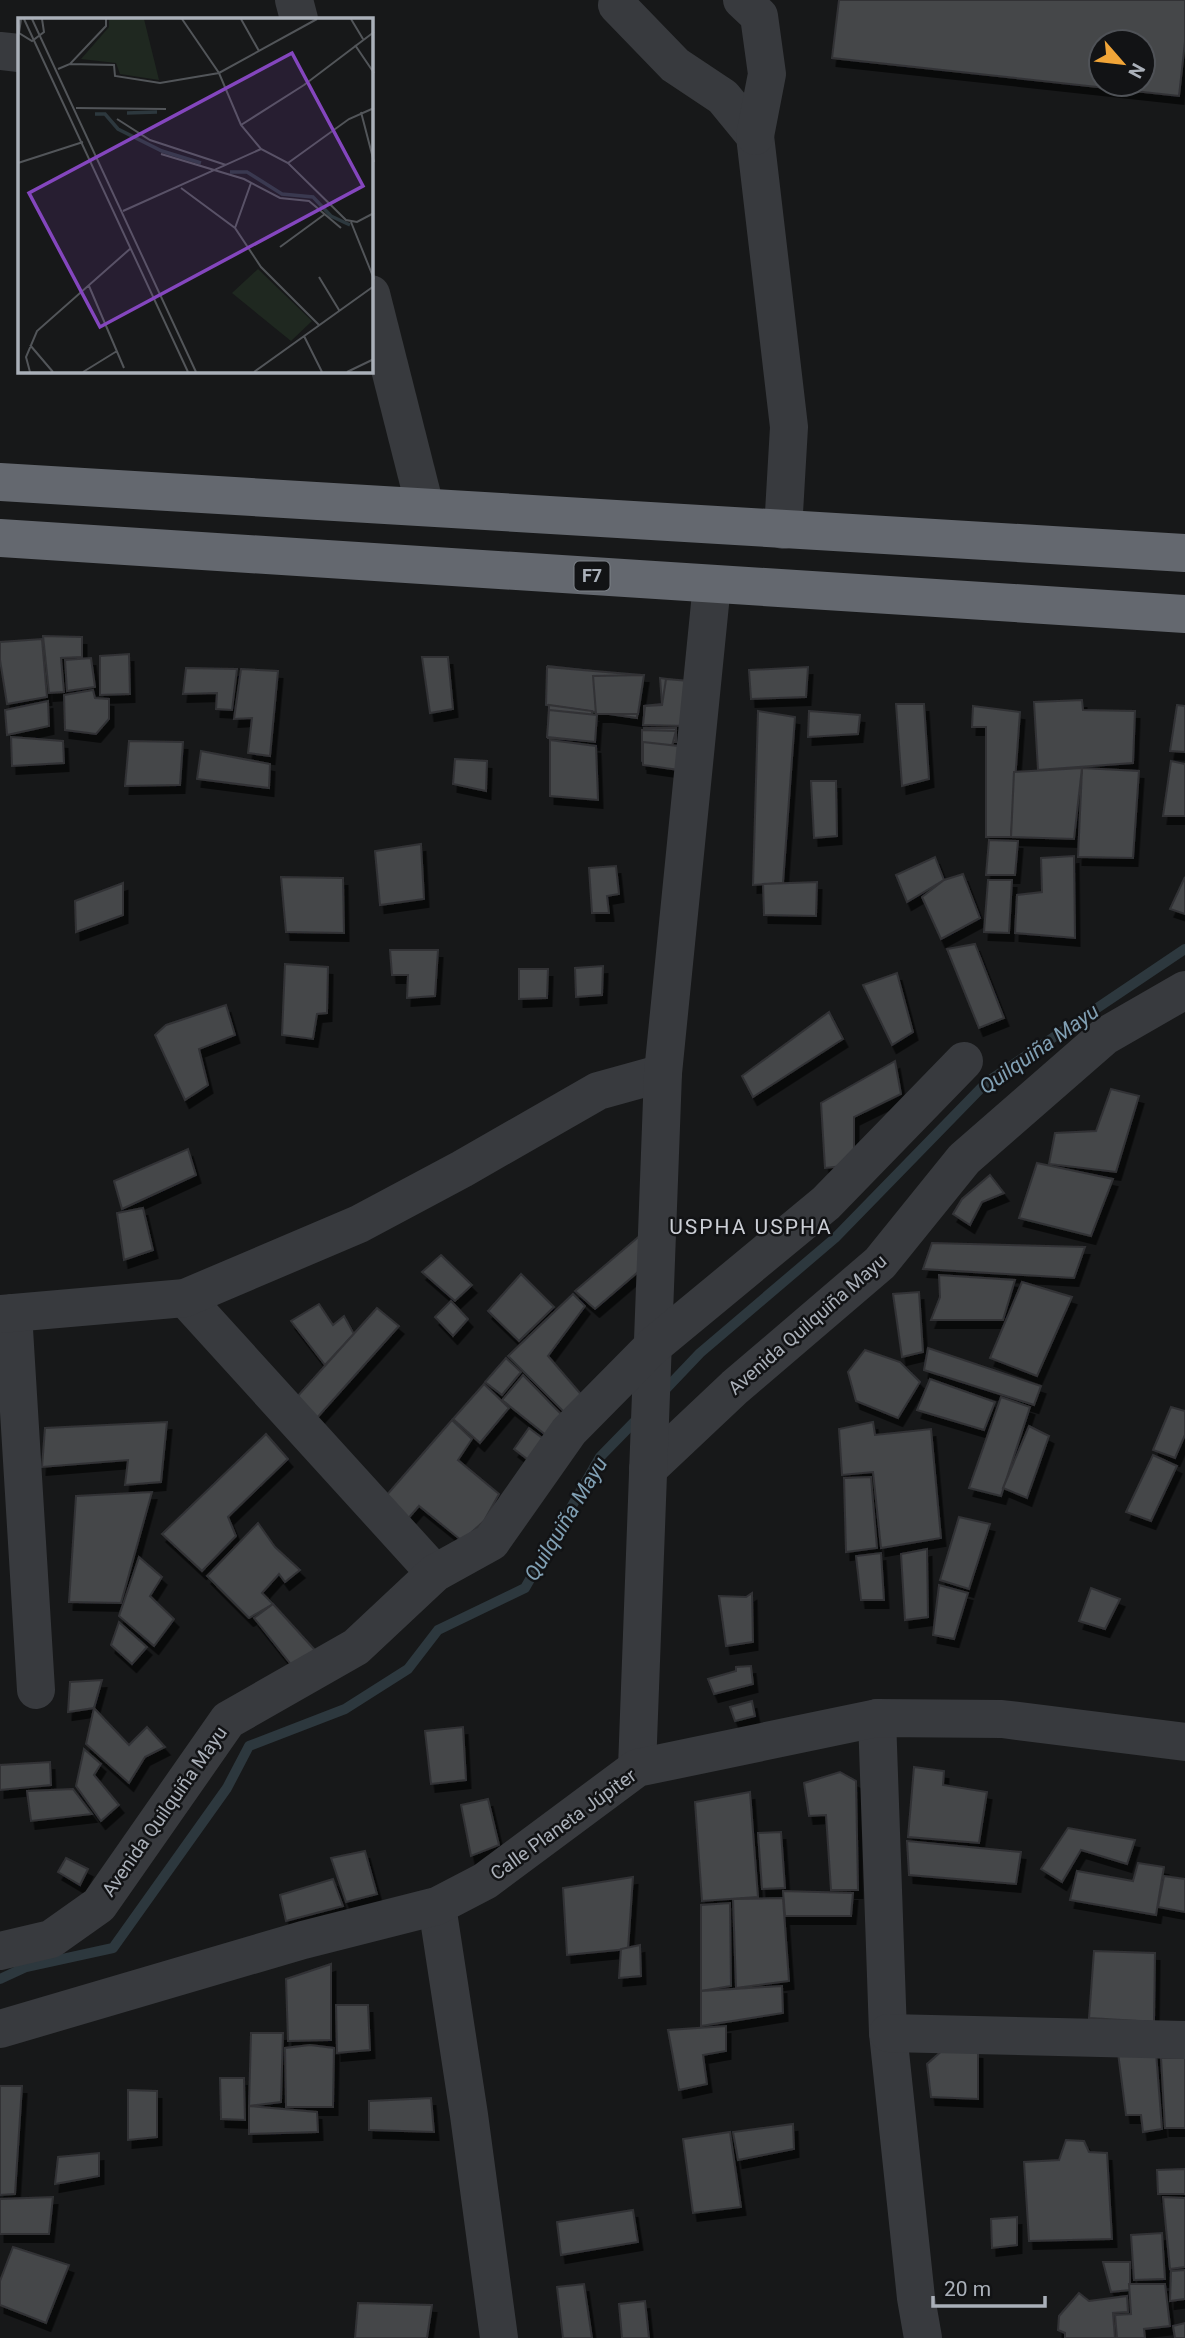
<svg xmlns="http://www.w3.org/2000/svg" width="1185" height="2338" font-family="Roboto,sans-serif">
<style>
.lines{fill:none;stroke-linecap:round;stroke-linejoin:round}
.stream{stroke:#2d383e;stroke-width:10}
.building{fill:#444649;stroke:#313235;stroke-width:2;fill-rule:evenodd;filter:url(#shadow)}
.minor{stroke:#383a3e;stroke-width:38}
.highway{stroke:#64686f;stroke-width:38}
.labels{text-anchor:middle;stroke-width:5;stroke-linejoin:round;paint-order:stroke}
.shield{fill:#121315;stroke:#7c8188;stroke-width:2}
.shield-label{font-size:18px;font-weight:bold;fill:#aab0b9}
.street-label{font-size:19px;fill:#aab0b9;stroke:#121315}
.water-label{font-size:21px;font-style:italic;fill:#81a0b4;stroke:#121315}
.neighbourhood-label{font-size:21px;letter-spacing:2px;fill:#cbced5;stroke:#121315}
.inset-river{fill:none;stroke:#2d383e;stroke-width:3.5}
.inset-road{fill:none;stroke:#525559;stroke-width:2}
.view{fill:#8446be;fill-opacity:0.15;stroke:#8446be;stroke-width:3.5}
.inset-edge{fill:none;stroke:#aab0b9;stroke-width:3.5}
</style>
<defs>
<filter id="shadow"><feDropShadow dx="4.5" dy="8" stdDeviation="0" flood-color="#0009"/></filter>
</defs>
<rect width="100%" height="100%" fill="#171819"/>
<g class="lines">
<g class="stream">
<path d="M661 1394 700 1353 835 1238 987 1082 1185 949"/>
<path d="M0 1979 26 1967 113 1948 227 1788 249 1746 345 1709 408 1669 438 1630 525 1588 600 1457 640 1416"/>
</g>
</g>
<g class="building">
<path d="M839 0H1185V42L1179 96 832 58ZM1101 42H1143V84H1101Z"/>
<path d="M43 636 82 637V657L61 658 64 692 49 693Z"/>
<path d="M42 639 47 697 7 704 0 660V642Z"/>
<path d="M129 654 130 694 100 695V656Z"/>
<path d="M422 657H448L453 709 430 713Z"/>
<path d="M91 658 95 687 67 691 65 660Z"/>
<path d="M548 666 592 671V708L549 705Z"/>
<path d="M547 667 641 675 637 718 546 705Z"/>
<path d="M808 667 806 697 751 699 749 670Z"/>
<path d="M186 668 237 669 232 710 216 709 217 693 183 694Z"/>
<path d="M241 669 278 671 270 756 248 753 252 718 234 719Z"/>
<path d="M644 675 638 714H596L593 676Z"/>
<path d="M660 678 689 682 686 725H644V706L662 704Z"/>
<path d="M666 679 690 681 686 726 643 725 645 706 662 705Z"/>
<path d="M93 690 95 698 109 699V719L96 734 65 730 64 695Z"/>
<path d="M1082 700 1083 710 1135 711 1133 763 1038 770 1034 702Z"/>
<path d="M48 701 49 726 7 735 5 710Z"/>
<path d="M896 704H924L929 779 902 786Z"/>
<path d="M549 705 592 711V741L548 738Z"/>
<path d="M1177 705 1185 706V752L1170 751Z"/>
<path d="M973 706 1020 712 1011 837H986V727H972Z"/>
<path d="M549 710 597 715 595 742 547 737Z"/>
<path d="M758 711 795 717 783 883 753 885Z"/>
<path d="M809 711 860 715 858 734 808 737Z"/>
<path d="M644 728H676V742H643Z"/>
<path d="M642 730 676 731 667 765 642 761Z"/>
<path d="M11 737 63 741 64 763 12 766Z"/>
<path d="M550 740 596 746 598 800 550 796Z"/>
<path d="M129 741 183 742 180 785 125 786Z"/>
<path d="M643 742 687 747 686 771 643 765Z"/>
<path d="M201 751 270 764 269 788 197 779Z"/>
<path d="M455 759 487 761 486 791 453 784Z"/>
<path d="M1171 761 1185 764V816H1163Z"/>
<path d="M1082 768 1139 771 1133 858 1078 857Z"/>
<path d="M1082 768 1074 839 1011 837 1014 772Z"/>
<path d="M811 781H836L837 836 814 838Z"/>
<path d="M989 840 1018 841 1015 875H986Z"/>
<path d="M421 844 424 899 380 905 375 851Z"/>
<path d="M1074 856 1075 938 1015 933 1017 895 1042 892 1041 858Z"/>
<path d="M935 857 944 880 907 902 896 875Z"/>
<path d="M616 866 619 894 607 896 609 913H592L589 868Z"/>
<path d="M963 874 980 918 941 939 922 897 944 880Z"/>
<path d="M281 877 343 878 344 933 286 932Z"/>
<path d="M1185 877V914L1170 909Z"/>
<path d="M988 880H1012L1009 933 984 932Z"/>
<path d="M817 882 816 916 764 915 763 884Z"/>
<path d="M123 883V915L76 932 75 901Z"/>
<path d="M975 944 1004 1018 979 1028 947 949Z"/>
<path d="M390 950H438L435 996 407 998 408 975H392Z"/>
<path d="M285 964 328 967 327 1013 317 1014 313 1039 282 1035Z"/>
<path d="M603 966 602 995 576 997 575 968Z"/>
<path d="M519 969H548L547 998 519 999Z"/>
<path d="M897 973 913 1032 892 1045 863 985Z"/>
<path d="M226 1005 235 1035 199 1049 208 1085 185 1100 155 1035 166 1025Z"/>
<path d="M829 1012 843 1039 753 1097 742 1076Z"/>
<path d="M895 1061 901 1094 854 1117V1165L825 1168 821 1103Z"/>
<path d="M1111 1089 1139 1096 1116 1172 1049 1164 1055 1133 1096 1131Z"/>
<path d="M188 1149 196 1175 122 1209 114 1181Z"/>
<path d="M1037 1163 1113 1179 1091 1236 1019 1218Z"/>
<path d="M990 1175 1004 1193 982 1202 970 1225 953 1214 962 1199Z"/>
<path d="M143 1208 153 1250 124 1260 117 1213Z"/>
<path d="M643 1233 645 1266 595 1309 575 1291Z"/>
<path d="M932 1243 1085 1247 1074 1278 923 1269Z"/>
<path d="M441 1255 472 1285 455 1301 422 1272Z"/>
<path d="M521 1274 554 1307 519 1341 488 1311Z"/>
<path d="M939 1275 1015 1280 1003 1320H931L940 1297Z"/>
<path d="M1022 1282 1072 1297 1037 1376 990 1358Z"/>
<path d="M919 1292 923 1352 902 1357 893 1294Z"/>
<path d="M573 1294 585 1306 548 1356 585 1399 567 1415 508 1356Z"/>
<path d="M451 1301 468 1319 453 1336 435 1317Z"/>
<path d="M319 1304 333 1325 344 1316 354 1334 325 1365 291 1321Z"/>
<path d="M377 1308 399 1326 316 1419 296 1398Z"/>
<path d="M928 1348 1041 1386 1034 1405 924 1370Z"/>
<path d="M865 1350 900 1362 920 1382 898 1418 856 1401 848 1372Z"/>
<path d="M506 1358 521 1372 502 1395 485 1382Z"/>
<path d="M523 1375 563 1416 547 1436 502 1400Z"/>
<path d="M930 1379 995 1402 984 1430 917 1410Z"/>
<path d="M484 1384 509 1408 480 1443 453 1419Z"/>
<path d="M1001 1397 1030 1407 1001 1496 969 1488Z"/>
<path d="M1171 1407 1185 1411V1435L1175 1458 1153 1450Z"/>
<path d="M452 1420 472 1439 458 1460 499 1494 484 1521 462 1541 419 1506 406 1521 385 1497Z"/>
<path d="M167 1422 161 1482 125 1485 128 1460 42 1467 45 1428Z"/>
<path d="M873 1422 875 1435 931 1429 941 1538 881 1548 873 1472 842 1475 839 1429Z"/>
<path d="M1029 1426 1049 1436 1027 1498 1003 1488Z"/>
<path d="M529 1428 545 1440 531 1462 514 1449Z"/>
<path d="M266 1434 288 1459 228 1517 236 1536 202 1571 162 1534Z"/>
<path d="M1153 1455 1177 1466 1151 1521 1126 1512Z"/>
<path d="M871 1477 877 1548 846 1552 844 1478Z"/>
<path d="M152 1492 121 1603 69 1602 76 1496Z"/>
<path d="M959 1517 990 1524 969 1589 940 1580Z"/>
<path d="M258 1523 275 1547 300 1570 285 1582 279 1574 262 1593 273 1604 249 1618 207 1576Z"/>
<path d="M927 1549 928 1617 905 1620 901 1554Z"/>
<path d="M881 1553 884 1600H861L856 1556Z"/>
<path d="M139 1557 162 1577 150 1596 174 1619 154 1646 119 1616Z"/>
<path d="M939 1585 968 1593 954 1639 933 1635Z"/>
<path d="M1091 1588 1120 1599 1105 1629 1079 1621Z"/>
<path d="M752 1593 753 1642 726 1646 719 1596 746 1597Z"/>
<path d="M273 1604 323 1659 301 1677 254 1618Z"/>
<path d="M119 1622 147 1647 132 1664 111 1645Z"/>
<path d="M751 1666 753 1684 714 1694 708 1679 736 1671V1667Z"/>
<path d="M102 1680 94 1708 68 1712 70 1682Z"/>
<path d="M752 1701 755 1716 735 1721 730 1707Z"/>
<path d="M94 1708 129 1745 147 1727 165 1747 145 1757 129 1783 86 1744Z"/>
<path d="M463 1727 466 1780 431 1784 425 1731Z"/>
<path d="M84 1749 101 1764 94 1775 119 1805 101 1821 76 1786Z"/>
<path d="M50 1762 51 1785 0 1790V1765Z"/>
<path d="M914 1767 944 1771 943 1785 987 1792 979 1843 908 1837Z"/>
<path d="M840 1772 856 1781 858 1890H831L826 1815 809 1816 804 1783Z"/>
<path d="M73 1789 92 1814 31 1821 27 1791Z"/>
<path d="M750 1792 758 1897 702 1901 695 1802Z"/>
<path d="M488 1799 499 1845 471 1856 461 1805Z"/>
<path d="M1068 1828 1135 1840 1127 1864 1081 1850 1062 1882 1041 1869Z"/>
<path d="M781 1832 785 1888 762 1889 758 1833Z"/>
<path d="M907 1841 1021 1852 1016 1884 909 1875Z"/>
<path d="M365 1851 377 1894 346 1902 331 1858Z"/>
<path d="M66 1858 88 1869 80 1885 58 1872Z"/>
<path d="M1138 1863 1164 1867 1156 1915 1070 1900 1077 1871 1133 1881Z"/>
<path d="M1164 1876 1185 1879V1912L1158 1907Z"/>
<path d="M633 1877 628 1949 567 1955 563 1888Z"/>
<path d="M333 1879 343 1906 286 1921 280 1895Z"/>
<path d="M783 1891 853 1893 851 1916H785Z"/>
<path d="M783 1898 789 1981 736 1988 733 1899Z"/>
<path d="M730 1903 731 1986 701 1991V1905Z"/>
<path d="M640 1945 641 1976 619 1978 621 1949Z"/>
<path d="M1094 1951 1155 1953 1154 2022 1089 2018Z"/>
<path d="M331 1964V2040L288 2041 286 1979Z"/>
<path d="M782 1986 783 2013 701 2026V1991Z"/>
<path d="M336 2005H368L370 2050 337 2053Z"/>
<path d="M726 2026V2051L703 2055 707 2084 679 2090 668 2030Z"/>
<path d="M251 2033H283L281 2102 249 2106Z"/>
<path d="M310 2045 334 2048 333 2107H286L285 2048Z"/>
<path d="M944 2049 978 2051V2099L931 2097 927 2064Z"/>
<path d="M1156 2052 1162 2129 1143 2132 1141 2115H1126L1118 2053Z"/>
<path d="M1161 2058H1185V2128H1165Z"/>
<path d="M220 2078H244L245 2120 221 2119Z"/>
<path d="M0 2086H22L15 2194 0 2195Z"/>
<path d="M128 2090 157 2091V2137L128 2140Z"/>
<path d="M431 2098 434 2132 369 2130V2101Z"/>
<path d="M249 2106 317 2112 318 2132 249 2134Z"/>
<path d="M793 2124 794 2149 738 2160 733 2132Z"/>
<path d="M730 2132 741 2207 693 2213 683 2139Z"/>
<path d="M1066 2140 1084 2141 1089 2152 1107 2153 1112 2239 1029 2241 1024 2162 1059 2160Z"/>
<path d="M99 2153V2176L55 2184 58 2157Z"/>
<path d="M1185 2169V2194H1158L1157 2170Z"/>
<path d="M53 2197 49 2234H0V2199Z"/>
<path d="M1163 2197 1185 2198V2267L1170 2269Z"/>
<path d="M633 2210 638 2242 561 2255 557 2222Z"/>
<path d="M1017 2217V2245L992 2248 991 2219Z"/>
<path d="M1162 2233 1165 2279 1134 2280 1131 2235Z"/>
<path d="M13 2247 69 2265 46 2323 0 2305V2281Z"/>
<path d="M1103 2262H1130V2290L1111 2292Z"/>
<path d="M1185 2270V2299L1170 2301 1171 2271Z"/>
<path d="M584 2284 592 2338H563L557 2287Z"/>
<path d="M1129 2284H1165L1170 2326 1144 2329 1145 2338H1117L1115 2315 1131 2314Z"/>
<path d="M1079 2293 1089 2301 1127 2296 1128 2312 1113 2313 1115 2338H1065V2333L1058 2330 1059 2316Z"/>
<path d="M645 2301 649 2338H622L619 2304Z"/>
<path d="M358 2303 432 2305 427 2338H355Z"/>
<path d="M1185 2323V2338H1175L1173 2326Z"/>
</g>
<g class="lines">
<g class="minor">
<path d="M294 0 299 19"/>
<path d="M619 0 617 5 675 65 723 97 755 136 789 427 783 530"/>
<path d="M742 0 759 16 767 74 755 136"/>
<path d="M0 51 19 53"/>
<path d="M371 294 425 507"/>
<path d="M185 1298 435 1573"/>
<path d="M13 1313 36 1690"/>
<path d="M0 1314 185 1298 359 1224 462 1169 598 1091 663 1073"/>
<path d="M648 1469 735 1387 880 1263 964 1159 1105 1036 1185 990"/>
<path d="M877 1718 888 2033 916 2298 923 2338"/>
<path d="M637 1768 663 1073 712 584"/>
<path d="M437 1906 469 2115 499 2338"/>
<path d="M0 1951 51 1939 99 1905 228 1720 356 1647 435 1573 491 1542 569 1431 653 1346 826 1203 964 1061"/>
<path d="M0 2029 303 1940 437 1906 485 1881 637 1768 877 1718 1002 1719 1185 1742"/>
<path d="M888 2033 1185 2040"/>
</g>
<g class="highway">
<path d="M0 482 1185 553"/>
<path d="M0 538 1185 614"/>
</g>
</g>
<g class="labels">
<rect class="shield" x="574.5" y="561.5" width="35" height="29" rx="5"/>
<g class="shield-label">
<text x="592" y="582">F7</text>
</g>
<g class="street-label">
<text transform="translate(807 1324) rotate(-41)" y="7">Avenida Quilquiña Mayu</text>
<text transform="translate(164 1811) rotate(-55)" y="7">Avenida Quilquiña Mayu</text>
<text transform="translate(563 1824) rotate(-36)" y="7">Calle Planeta Júpiter</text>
</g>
<g class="water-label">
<text transform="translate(1039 1049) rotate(-35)" y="7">Quilquiña Mayu</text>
<text transform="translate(566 1519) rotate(-59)" y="7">Quilquiña Mayu</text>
</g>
<g class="neighbourhood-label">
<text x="751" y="1234">USPHA USPHA</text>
</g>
</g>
<g transform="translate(18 18)">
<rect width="355" height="355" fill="#171819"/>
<path d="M91 1H126L141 62 102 56 98 45 63 41 91 9ZM240 251 294 303 273 323 214 275Z" fill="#1f2820"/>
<path class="inset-river" d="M109 95 139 94M77 96H87L100 111 144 133 183 145M212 154H229L264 176 295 179 313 198 332 207"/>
<path class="inset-road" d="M3 1 1 15 14 23 26 14 24 1M6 1 170 354M14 1 178 354M164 1 201 55 223 107 243 131 270 145 328 202 339 204 356 195M223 1 241 33M333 1 345 21M337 27 356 55M52 46 96 47 97 58 142 65 201 55 299 1M40 51 52 46 88 8V1M58 90 148 91M343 94 356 144M99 101 132 122 208 147M223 107 286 67 356 14M143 136 226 161 262 180 291 183 323 210M0 145 65 124M270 145 331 101 356 90M163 170 217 210 243 249 301 307M105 193 243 131M333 204 356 261M217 210 233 165M262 229 307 196M301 259 321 292M71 268 106 350M286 318 304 354M12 327 35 354M12 354 8 339 19 313 113 230M65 354 99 333M236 354 356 268M329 354 356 341"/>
<path class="view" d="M274 35 345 168 82 309 11 175Z"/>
<rect width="355" height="355" class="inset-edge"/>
</g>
<g transform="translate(1122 63) rotate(118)"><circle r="33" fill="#121315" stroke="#4f5257" stroke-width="2"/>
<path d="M0-5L12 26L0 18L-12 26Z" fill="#f1a538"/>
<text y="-10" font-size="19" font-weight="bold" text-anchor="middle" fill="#aab0b9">N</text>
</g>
<path d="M933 2296v10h112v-10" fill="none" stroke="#aab0b9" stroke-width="3.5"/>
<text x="944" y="2296" font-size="21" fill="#aab0b9" stroke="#121315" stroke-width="5" paint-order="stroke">20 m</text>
</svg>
